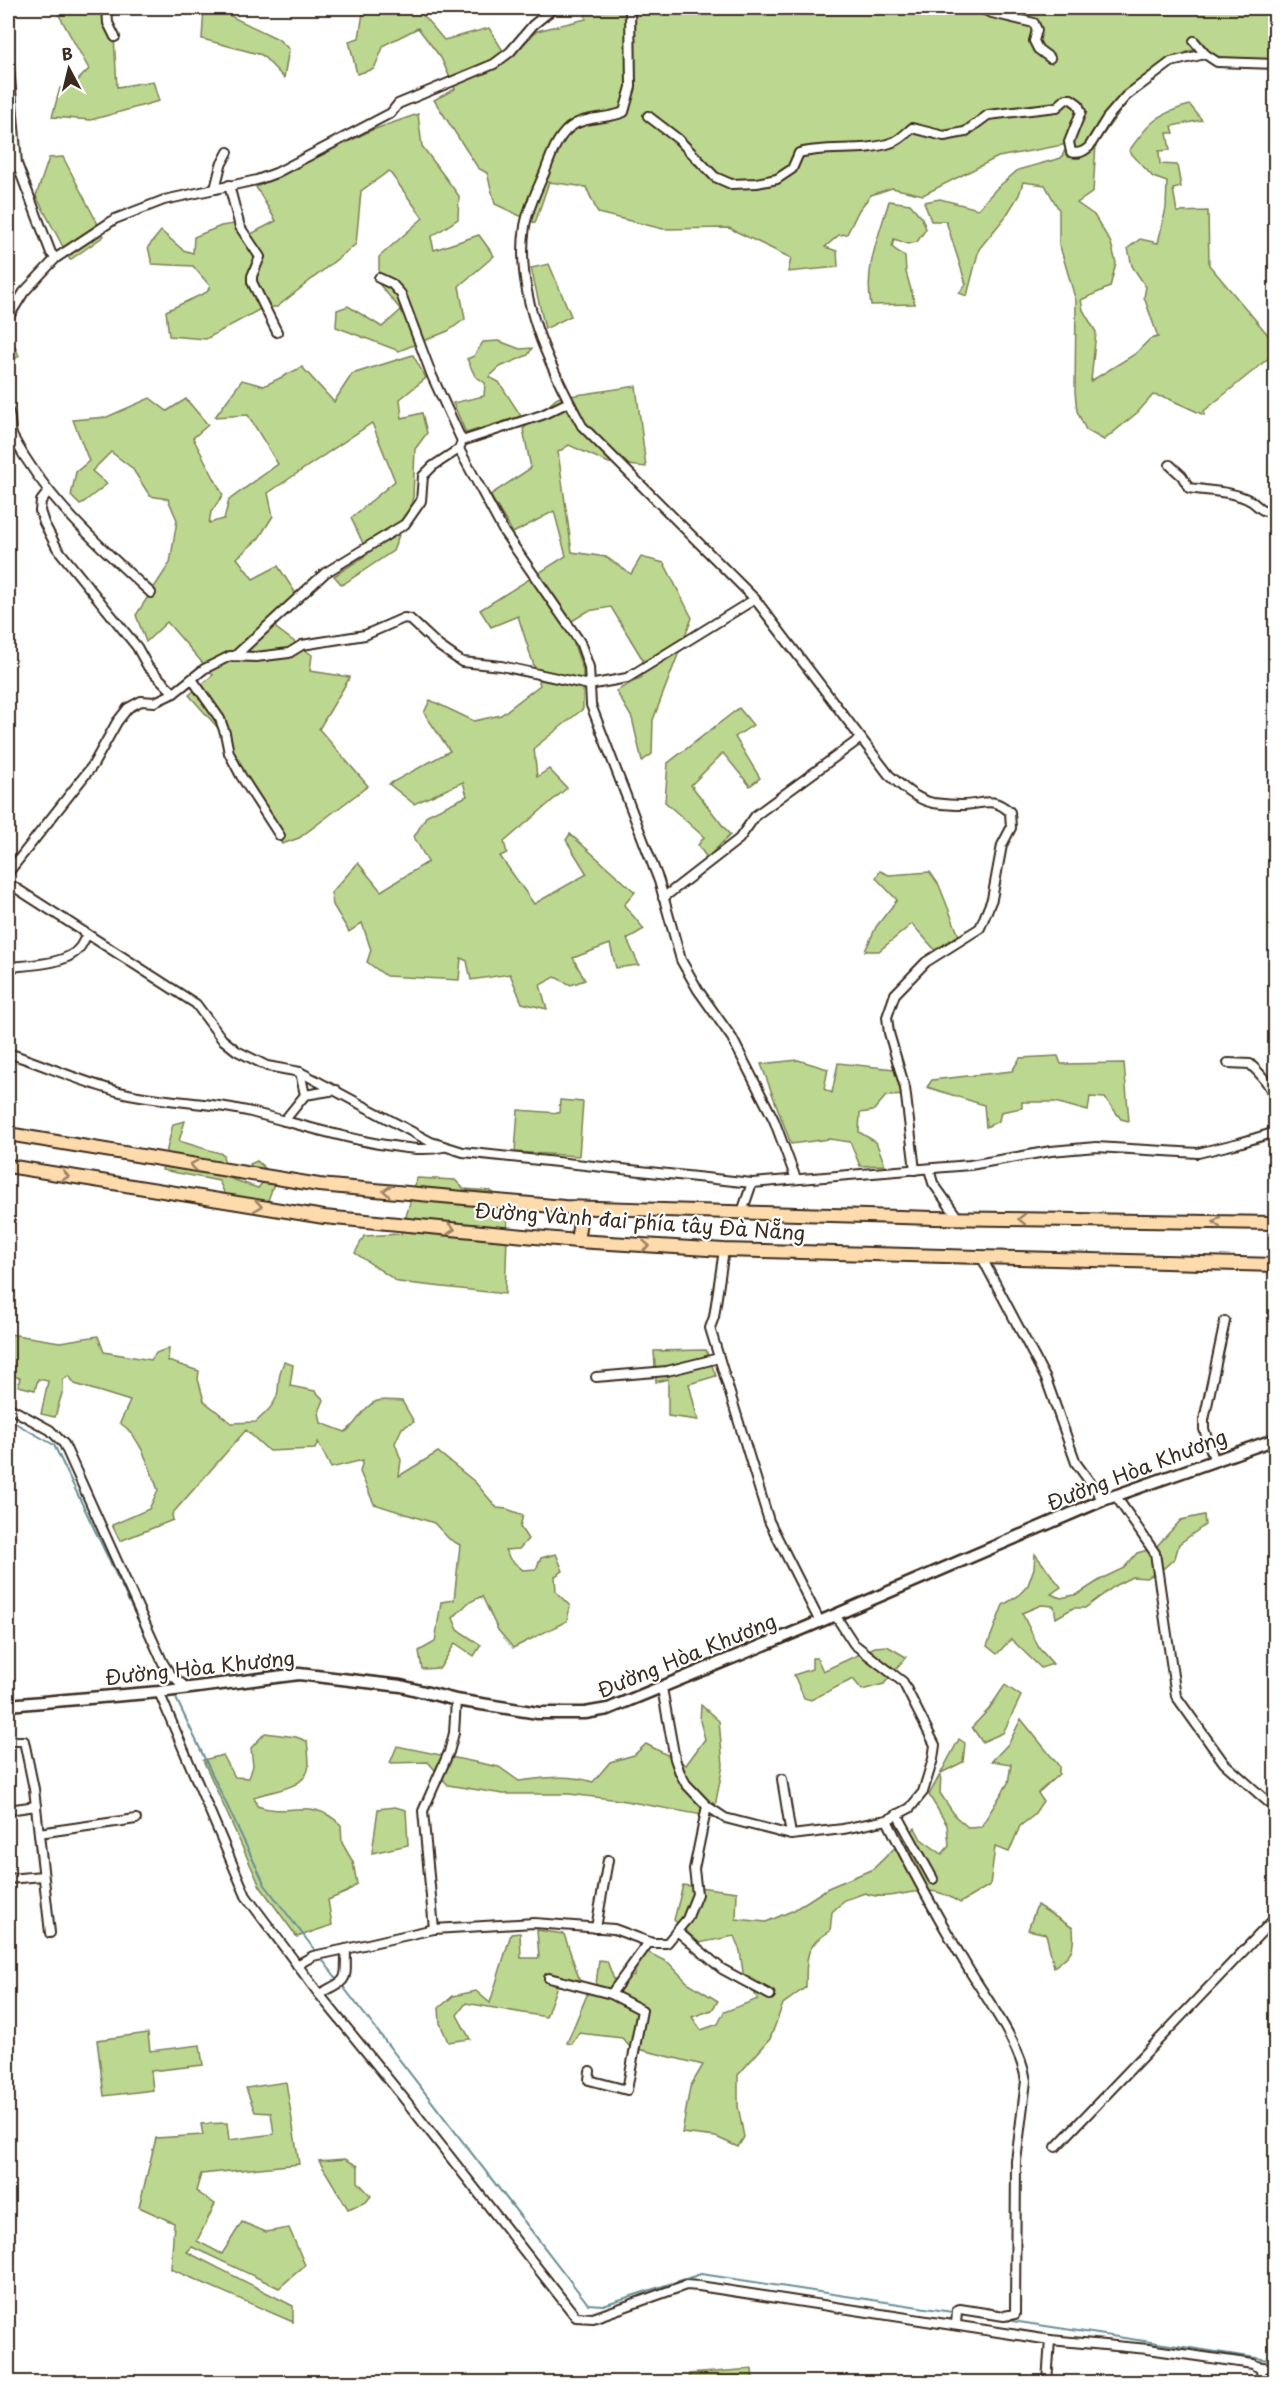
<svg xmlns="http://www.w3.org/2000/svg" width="1283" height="2390" font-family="'Playpen Sans',sans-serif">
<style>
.green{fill:#bcd78f;stroke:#7c8056;stroke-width:1.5}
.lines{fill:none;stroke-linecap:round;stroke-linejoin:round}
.stream{stroke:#688e96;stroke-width:2}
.street-casing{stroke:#3b2a1e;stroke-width:12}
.secondary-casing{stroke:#3b2a1e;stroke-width:15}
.primary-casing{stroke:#3b2a1e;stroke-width:16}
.street{stroke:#fff;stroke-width:8}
.secondary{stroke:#fff;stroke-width:10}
.primary{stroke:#fddbac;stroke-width:12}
.oneway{stroke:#9c8265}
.labels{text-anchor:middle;stroke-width:4.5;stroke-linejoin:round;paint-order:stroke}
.street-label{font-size:20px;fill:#3b2a1e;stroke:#fff}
</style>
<rect width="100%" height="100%" fill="#fff"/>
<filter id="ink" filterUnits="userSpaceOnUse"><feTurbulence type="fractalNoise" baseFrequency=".0167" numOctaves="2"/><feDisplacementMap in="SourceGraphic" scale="12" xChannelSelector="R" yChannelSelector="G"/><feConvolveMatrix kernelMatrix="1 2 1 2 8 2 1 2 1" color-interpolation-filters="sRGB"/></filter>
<g filter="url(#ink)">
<g class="green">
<path d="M55 8H105L114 36 117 87 153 81 159 101 91 120 52 117 60 88 76 82 89 69Z"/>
<path d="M204 8H225L220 11 278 39 289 49 284 78 262 55 202 39Z"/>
<path d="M373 8H419L422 14 444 40 489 28 508 59 537 31 586 19 584 8H1275V60L1221 57 1195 50 1188 51 1129 99 1096 144 1093 192 1077 203 1094 215 1111 243 1116 263 1110 287 1081 300 1083 310 1096 332 1091 381 1135 354 1150 339 1158 337 1144 297 1146 287 1132 266 1128 248 1140 239 1158 243 1166 208 1167 182 1153 177 1129 151C1147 125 1157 113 1190 105L1202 120 1172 126 1174 133H1167L1170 150 1159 151 1160 164 1177 165 1181 187 1173 189 1177 212 1208 211 1209 265 1275 343V353L1204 411V415L1167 398 1153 395 1138 412 1104 440 1086 430 1077 411 1075 392 1076 301 1059 243V210L1045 185 1023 182 1019 195 1006 216 979 249 967 296 959 293 966 284 946 221H931L924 202 940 199 978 209 996 189 1018 170 1061 158 1068 144 998 157 923 195 892 188 871 195 859 210 847 234 839 235 825 247 837 251 838 267 788 272 791 258 729 228 663 229 598 213 586 187 549 182 535 223 495 204 487 173 478 168 434 100 455 89 441 58 418 28 384 45 374 69 357 74 349 41 359 38 363 13Z"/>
<path d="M418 114 422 146 459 196 458 219 431 237 434 250 479 235 494 256 459 286 465 319 448 331 399 351 336 327 337 310 348 306 382 327 401 310 379 284V257L423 218 389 171 361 191 356 244 277 307H264L206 339 169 336 166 311 207 292 210 286 193 266 152 264 148 247 161 231 183 250 193 253 194 237 221 226 240 223 249 235 276 221 256 187 372 130Z"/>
<path d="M63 157 104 236 70 260 36 196 49 158Z"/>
<path d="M889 201 910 204 922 218 926 229 917 242 908 244 894 239 892 247 905 257 906 272 915 304 871 305C864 268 879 236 889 201Z"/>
<path d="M549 264 571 316 545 329 531 268Z"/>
<path d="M8 330 19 356 8 364Z"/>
<path d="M499 341 520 349 532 348 528 355 500 367 489 377 499 382 521 416 466 433 453 403 484 396 485 383 475 376 467 359 474 356 483 342Z"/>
<path d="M413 355 426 378 400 399 402 418 422 413 427 433 415 449 413 498 393 551 342 585 334 576 368 554 351 518 395 481 372 423 268 493 273 516 259 538 237 558 253 579 278 566 300 600 275 623 276 628 312 655 310 671 350 677 319 729 368 786 299 838 282 844 229 764 219 729 189 695 213 675 167 622 146 642 136 615 170 563 177 520 168 499 150 496 132 468 111 452 92 471 107 484 80 505 71 496 76 472 89 461 73 420 107 417 150 398 167 411 186 399 208 425 193 438 223 495 211 512 209 523 224 519 229 500 278 464 248 415 215 417 242 380 264 386 302 367 334 402 352 374Z"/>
<path d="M636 386 646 467 609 463 569 445 558 452 572 552 606 557 631 574 641 557 664 563 692 618 653 720 652 754 642 761 632 718 616 691 642 677 643 660 611 607 588 611 567 624 583 670V709L534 748 537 777 549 769 567 788 504 842 507 853 500 856 534 904 587 874 566 840 570 834 635 892 624 905 644 929 627 939 639 965 616 968 610 944 573 958 585 980 571 985 555 977 540 985 547 1009 522 1003 510 974 471 980 467 961 461 958 459 980 386 976 367 962 371 950 362 923 349 932 333 905 331 893 358 863 381 891 428 862 414 837 427 815 467 796 463 782 414 804 389 784 450 751 424 713 430 700 474 721 501 715 540 685 518 616 491 627 480 610 566 556 554 511 513 533 490 495 531 468 523 429 557 398Z"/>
<path d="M739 708 753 725 735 737 760 778 750 786 723 753 691 785 730 835 707 858 698 845 704 837 665 802 668 763Z"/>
<path d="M880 871 889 875 930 872 939 885 959 936 936 951 912 924 879 951H865L876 927 897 900 876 878Z"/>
<path d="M1058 1056 1061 1064 1124 1063 1129 1121 1121 1119 1105 1098 1090 1097 1088 1111 1055 1102H1022V1108L1001 1112 999 1121 986 1127 984 1105 927 1087 932 1080 1012 1071 1020 1058Z"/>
<path d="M798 1060 828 1069 824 1089 832 1093 838 1063 904 1070 911 1095 886 1096 873 1111 860 1113 859 1132 876 1142 885 1165 860 1166 850 1142 829 1139 791 1144 761 1064Z"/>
<path d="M560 1100 583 1102 579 1156 515 1152 518 1110 559 1113Z"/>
<path d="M185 1121 179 1141 223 1154 226 1177 258 1188 263 1182 250 1164 257 1161 276 1178 265 1209 230 1205 219 1181 162 1170 173 1124Z"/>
<path d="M417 1178 455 1180 464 1189 491 1191 508 1208 505 1294 398 1282 355 1253 364 1236 401 1234Z"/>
<path d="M9 1334 60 1342 98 1336 104 1352 151 1360 156 1353 169 1348 168 1361 199 1371 198 1379 204 1401 231 1423 256 1422C265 1413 276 1405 278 1391 279 1379 279 1373 284 1362L293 1365 290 1386 315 1391 324 1400 319 1412 321 1423 345 1432C357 1425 363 1406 377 1401 384 1399 394 1401 402 1401L414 1422 402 1428 395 1443 401 1460 399 1476 438 1452 475 1482 497 1508 507 1509 523 1515 520 1527 528 1539 519 1549 505 1550 510 1559 523 1570 536 1569 541 1558 556 1554 563 1571 555 1576 556 1592 570 1606 567 1621 513 1648 498 1630 482 1596 468 1603 453 1618 458 1630 481 1645 474 1656 455 1643 440 1668 422 1669 419 1651 435 1642 441 1602 454 1600 460 1545 449 1539 434 1523 374 1504 360 1472 363 1460 331 1468 318 1442 315 1449 269 1451 246 1430 172 1514 173 1520 120 1541 112 1525 149 1509 158 1490C149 1467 141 1437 120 1423L130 1401 75 1384 69 1376 63 1380V1390L55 1417 41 1414 48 1381 38 1379 35 1390 18 1386 20 1378 13 1376 10 1391 8 1390Z"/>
<path d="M706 1350 716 1376 689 1384 698 1420 668 1416V1379L656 1382 654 1351Z"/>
<path d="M1204 1515 1205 1525 1179 1544 1175 1558 1164 1568 1147 1578 1132 1577 1116 1585 1085 1608H1073L1056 1618 1054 1606 1041 1605 1022 1613 1039 1648 1053 1664 1041 1668 1011 1639 997 1654 987 1646 1003 1605 1018 1596 1028 1585 1034 1568 1035 1554 1061 1587 1051 1594 1061 1598 1078 1594 1103 1578 1124 1568 1137 1553 1155 1548 1181 1520Z"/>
<path d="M887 1646 906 1657 884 1684 862 1690 853 1679 811 1700 804 1698 794 1675 812 1669V1658H817L823 1671 875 1647Z"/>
<path d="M1005 1685 1021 1696 1003 1733 982 1742 972 1727 989 1709Z"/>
<path d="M701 1705 719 1721 723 1765 713 1817 620 1800 569 1794H503L448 1785 428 1762 390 1763 397 1746 499 1767 519 1781C544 1778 569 1774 593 1782L610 1762 634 1755 646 1744 686 1765 705 1739 700 1721Z"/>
<path d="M1021 1719 1059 1766V1774L1038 1793 1043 1801 1033 1816 1020 1826 1009 1852 995 1847 990 1885 960 1903C951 1897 940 1891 929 1891 906 1890 886 1902 865 1893L845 1900 832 1912 830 1931C803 1947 807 1958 806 1987L783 2004 770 2039 738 2075V2106L744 2137 738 2147 716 2137 682 2133 690 2087 703 2065 630 2047 622 2038 579 2033 572 2044 567 2043 589 1990 596 1984 599 1960 607 1961 615 1982 634 1976 640 1948 669 1963 687 1982 718 2001 712 2010 692 2017 701 2030 718 2024 724 2012 758 1999 744 1979 740 1951 734 1936 699 1943 674 1920 683 1885 737 1892 736 1919 766 1922 794 1910 828 1888 873 1869 915 1828 921 1839 942 1854 949 1846 947 1825 929 1795 959 1739 965 1743 963 1762 941 1773 940 1793 956 1817 969 1828 981 1827 1008 1783 1011 1764 992 1761 1009 1743Z"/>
<path d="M265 1733 296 1737 307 1741C308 1749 309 1757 309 1765 307 1790 271 1790 254 1797L257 1806C291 1818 310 1795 341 1825L342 1843 353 1862 357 1884 347 1892 328 1900 332 1925 297 1937 260 1886 203 1760 223 1755 235 1777 249 1778 253 1766 251 1748Z"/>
<path d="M395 1807 406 1810 408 1845 372 1853 378 1809Z"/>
<path d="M1037 1905 1073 1928C1075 1950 1072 1954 1054 1967L1046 1934 1028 1930Z"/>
<path d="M537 1930 564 1934 580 1981 560 1977 546 2017 466 2003 457 2015 470 2039 448 2042 440 2023 439 2008 453 1996 476 1991 490 2003 511 1934 520 1933 521 1958H539Z"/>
<path d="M148 2033 150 2051 200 2045 203 2065 151 2071 153 2090 104 2096 97 2040Z"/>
<path d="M286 2082 299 2164 201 2174 196 2191 215 2204 197 2241 222 2254 242 2222 266 2232 289 2228 305 2265 279 2288 192 2247 187 2252 293 2306V2322L171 2269 174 2223 139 2207 156 2138 203 2135 201 2124 227 2123 229 2140 274 2134 271 2113 255 2112 246 2088Z"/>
<path d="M345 2159 358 2166V2182L371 2196 366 2202 348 2209 319 2161Z"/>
<path d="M752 2369 753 2382H688L689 2374Z"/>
</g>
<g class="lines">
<g class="stream">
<path d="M8 1419 54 1445 170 1687"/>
<path d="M174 1694 265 1885 317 1953"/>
<path d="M321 1958 588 2304 603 2305 701 2274 1276 2361"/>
</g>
<g class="street-casing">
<g id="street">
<path d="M8 8 9 65 17 164 51 253 56 258"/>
<path d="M107 8 108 23 115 37"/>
<path d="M630 8 631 87 624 112C608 119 590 116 575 124 557 134 551 156 544 174 537 190 528 208 525 226 514 295 550 367 582 426L755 599 889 775C902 786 915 799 933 803 942 804 952 805 961 805 983 805 991 795 1010 812L1011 828 1002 845 992 899 980 928 926 962 895 994 887 1017 889 1033 905 1088 915 1170"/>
<path d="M980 8 992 13 1034 23 1037 30 1034 41 1038 49 1050 58"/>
<path d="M1194 41 1205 54 1217 62 1276 64"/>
<path d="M648 116 678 139 715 177 731 184 757 183 777 179 792 169 799 153C829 145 864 153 893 142 900 140 906 133 912 128L944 136 965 132 988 115 1057 107 1066 99H1071L1078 104 1081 112 1069 142 1071 152C1079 154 1083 152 1089 147L1107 118 1126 96 1171 62 1205 54"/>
<path d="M229 185 240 227 260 257 252 276V282L277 332"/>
<path d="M215 189 221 165 228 152"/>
<path d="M379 278 392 284 401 294 432 376 462 441 459 449 504 532 580 642 589 667 591 705 659 881 681 960 698 990 732 1038 774 1120 796 1179"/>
<path d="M8 318 24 292 56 258 115 219 164 200 257 180 276 173 391 113 398 104 494 64 510 52 533 25 554 8"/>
<path d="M8 411C12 419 9 429 13 437 47 500 99 546 151 593"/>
<path d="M462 441 542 415 569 402"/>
<path d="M1170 465 1182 476 1189 488C1208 491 1234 491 1251 501 1260 507 1263 515 1276 509"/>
<path d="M48 492 41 501 40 511 44 523 57 548 137 647 148 667 174 693"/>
<path d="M235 656 325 573 405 524 421 501 423 476 433 466 459 449"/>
<path d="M192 679 220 719 225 733 229 753 241 776 280 836"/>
<path d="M8 873 93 765 117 722 128 708 141 701 155 702 174 693 204 669 230 656 256 657 289 653 302 645 365 635 404 618 410 619 439 646 462 662 501 666 589 685 627 678 755 599"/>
<path d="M8 883 196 1004 222 1039 237 1051 267 1066 300 1072 431 1142 463 1152 752 1183 970 1165 1051 1151 1096 1147 1198 1153 1239 1143 1276 1132"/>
<path d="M663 898 739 839 756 815 861 738"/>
<path d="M8 967C28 965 68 965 80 947 83 943 85 938 87 934"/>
<path d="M8 1053C45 1065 81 1082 120 1092 164 1103 207 1101 251 1112 294 1123 335 1136 379 1144 401 1147 421 1152 443 1147"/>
<path d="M1228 1063 1250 1064C1277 1089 1276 1098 1273 1132"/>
<path d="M300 1072 305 1095"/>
<path d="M284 1121 305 1095 336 1090"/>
<path d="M929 1169 933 1183 958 1218"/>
<path d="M742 1212 752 1183"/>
<path d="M724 1250 714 1317 710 1328 769 1521 820 1622"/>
<path d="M981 1256 1046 1379 1076 1463 1103 1500"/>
<path d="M596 1377 667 1371 719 1358"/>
<path d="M8 1407 50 1430 64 1444 163 1663 170 1674 187 1688"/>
<path d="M1214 1459 1204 1429V1420L1225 1321"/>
<path d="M1115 1495 1155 1553 1176 1696 1224 1763 1276 1809"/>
<path d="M662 1688 675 1759 680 1773 686 1784 707 1806 725 1818 791 1835 843 1829 887 1820 910 1808 923 1792 933 1759 935 1745 903 1682 854 1644 835 1615"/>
<path d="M159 1692 246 1896 319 1994 402 2096 576 2317 593 2318 686 2285 699 2286 1050 2340 1047 2382"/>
<path d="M8 1741H24L34 1789 50 1933"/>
<path d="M782 1779 791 1835"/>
<path d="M8 1810 36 1806"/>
<path d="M897 1814 933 1879"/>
<path d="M887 1820C912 1871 940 1921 969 1970 988 2001 1021 2045 1026 2081L1016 2161 1015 2314 1004 2316 960 2309 957 2310 956 2325"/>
<path d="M39 1833 136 1819"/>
<path d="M8 1879 43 1876"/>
<path d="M596 1928 608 1860"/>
<path d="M434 1929 423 1811 449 1752 454 1733 456 1700"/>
<path d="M677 1931 722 1969 770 1995"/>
<path d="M297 1965 313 1956 346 1949"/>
<path d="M549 1978 611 1994 649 1942"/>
<path d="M319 1994C351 1978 345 1982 346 1949L434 1929 534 1923 614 1929 652 1943H667L687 1919 697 1894 694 1869 707 1806"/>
<path d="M590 2071 589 2080 627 2090 642 2010 611 1994"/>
<path d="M1056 2147 1276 1917"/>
<path d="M1050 2340 1148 2349 1253 2364 1261 2369 1262 2382"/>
<path d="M1256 2366 1276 2369"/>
</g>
</g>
<g class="secondary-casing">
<path id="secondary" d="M8 1705 159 1692 299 1674 401 1686 456 1700 538 1713H585L608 1709 805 1628 1103 1500 1276 1439"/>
</g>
<g class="primary-casing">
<g id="primary">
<path d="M8 1134 319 1185 564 1207 934 1218 1276 1223"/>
<path d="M8 1166 324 1217 577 1241 724 1250 1276 1265"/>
<path d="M577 1241 582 1208"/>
</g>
</g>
<use href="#street" class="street"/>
<use href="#secondary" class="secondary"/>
<use href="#primary" class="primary"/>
</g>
<defs><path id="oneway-chevron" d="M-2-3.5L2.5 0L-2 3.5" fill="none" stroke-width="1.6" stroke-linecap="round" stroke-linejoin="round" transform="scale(1.5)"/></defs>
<g class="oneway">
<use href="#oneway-chevron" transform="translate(194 1165) rotate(-171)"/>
<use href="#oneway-chevron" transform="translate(65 1176) rotate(10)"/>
<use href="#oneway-chevron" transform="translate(387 1191) rotate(-175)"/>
<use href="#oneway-chevron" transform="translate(258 1206) rotate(9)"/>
<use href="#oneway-chevron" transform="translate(1022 1219) rotate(-179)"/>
<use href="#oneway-chevron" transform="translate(1217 1222) rotate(-179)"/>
<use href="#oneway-chevron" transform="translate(451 1229) rotate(6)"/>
<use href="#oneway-chevron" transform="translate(646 1246) rotate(4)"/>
</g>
</g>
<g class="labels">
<g class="street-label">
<text transform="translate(640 1222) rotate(4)" y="7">Đường Vành đai phía tây Đà Nẵng</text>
<text transform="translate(1137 1470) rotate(-21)" y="7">Đường Hòa Khương</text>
<text transform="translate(687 1656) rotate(-22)" y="7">Đường Hòa Khương</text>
<text transform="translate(200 1668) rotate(-6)" y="7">Đường Hòa Khương</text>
</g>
</g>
<rect width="1283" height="2390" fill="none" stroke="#fff" stroke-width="30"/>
<rect x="15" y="15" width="1253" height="2360" fill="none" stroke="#3b2a1e" stroke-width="2" filter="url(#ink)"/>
<g transform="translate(69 69) rotate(353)" stroke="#ffffff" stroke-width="4.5" paint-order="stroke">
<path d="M0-4.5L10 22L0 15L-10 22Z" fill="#3b2a1e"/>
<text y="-9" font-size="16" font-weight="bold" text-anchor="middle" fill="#3b2a1e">B</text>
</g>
</svg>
